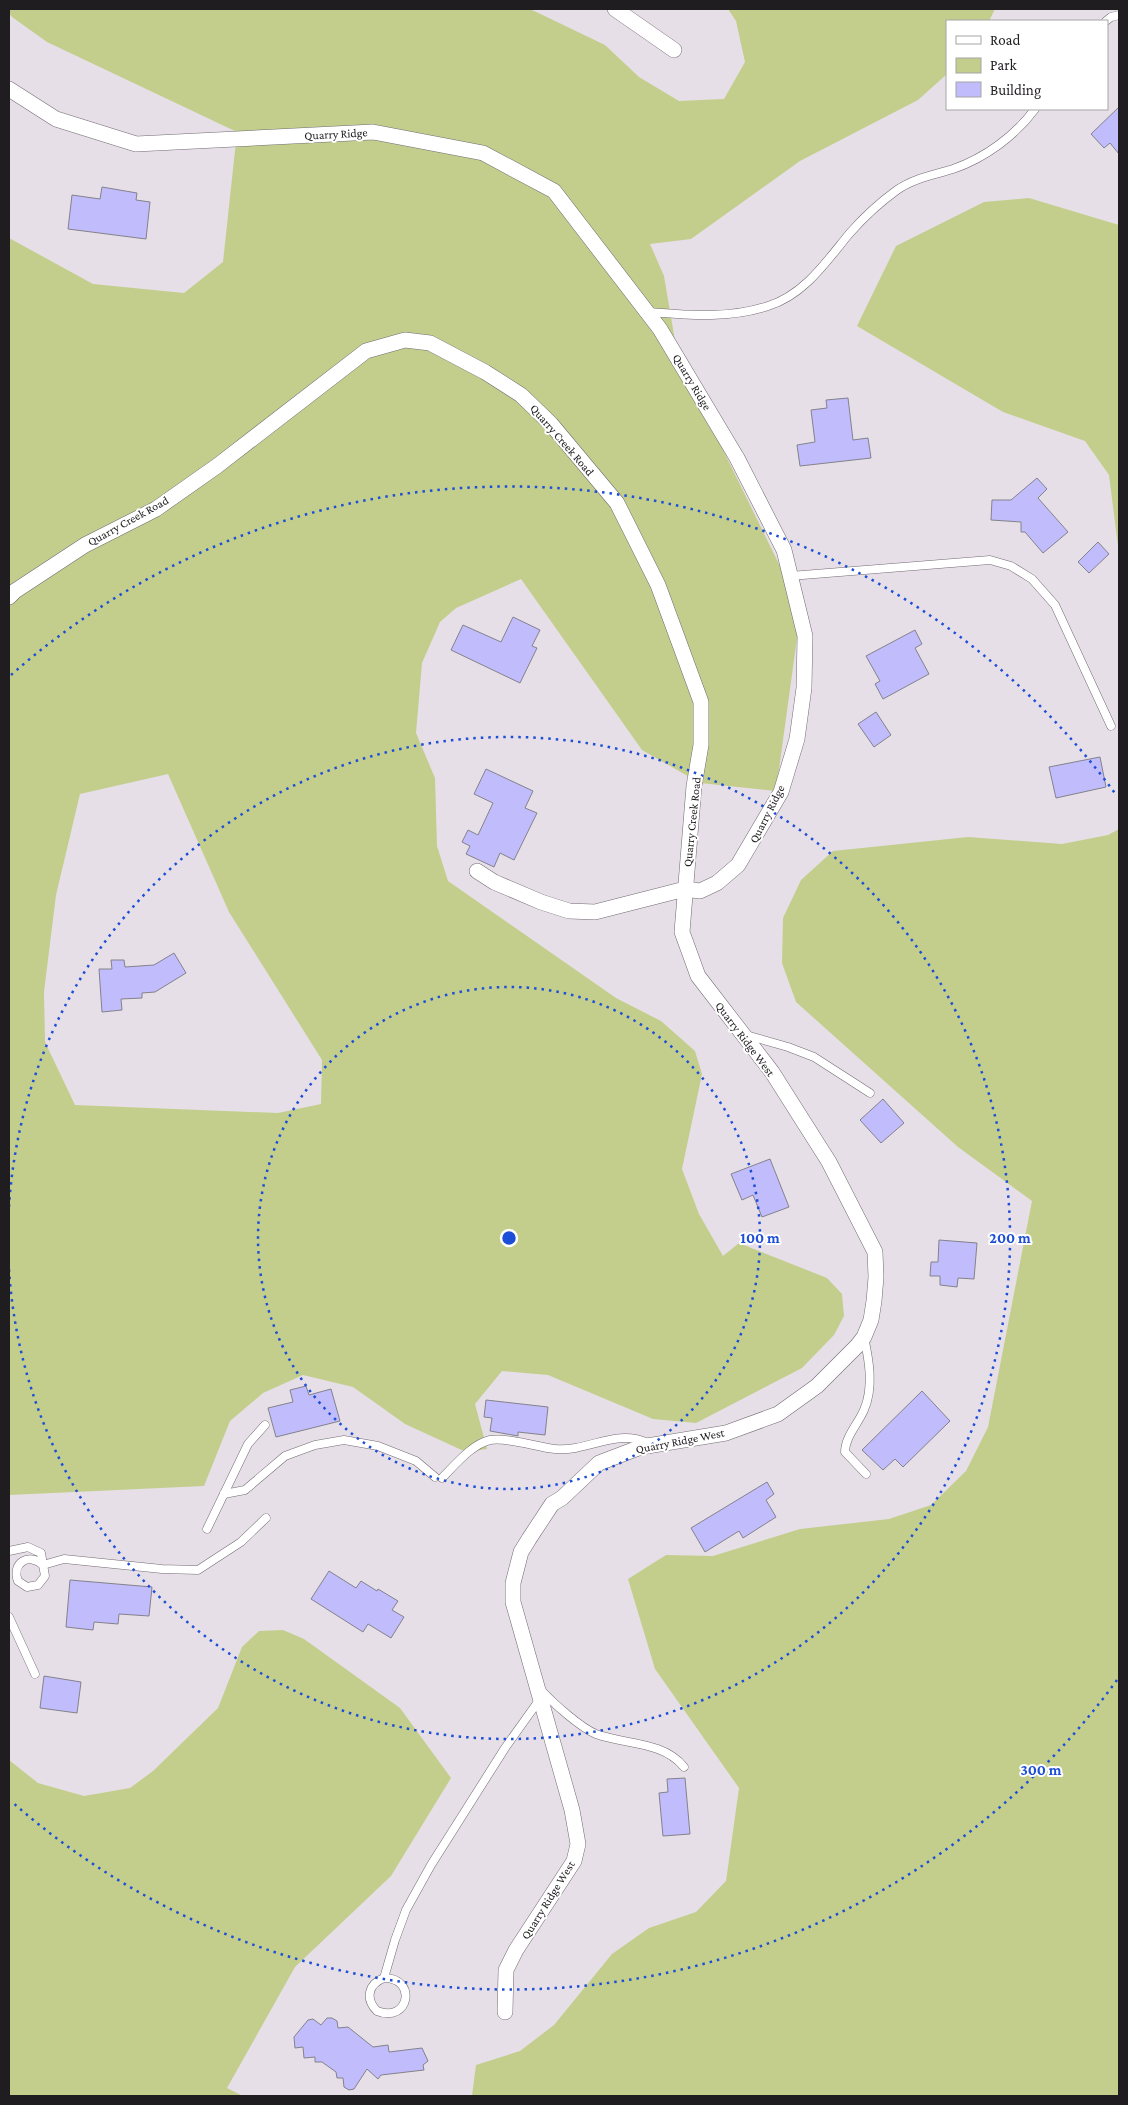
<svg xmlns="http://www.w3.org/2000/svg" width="1128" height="2105" font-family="'Crimson Pro',serif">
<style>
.green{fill:#c3ce8c;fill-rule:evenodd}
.building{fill:#c1bcfc;stroke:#83828b}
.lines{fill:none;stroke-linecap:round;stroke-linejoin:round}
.service-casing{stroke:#726b72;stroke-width:9}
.minor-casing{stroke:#726b72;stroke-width:16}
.service{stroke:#fff;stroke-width:8}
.minor{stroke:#fff;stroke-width:15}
.ring{fill:none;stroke:#1d4ed8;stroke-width:2.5;stroke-dasharray:2.5 5}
.labels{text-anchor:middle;stroke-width:4;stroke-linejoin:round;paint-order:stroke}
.street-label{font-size:12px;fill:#201d20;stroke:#fff}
.centre{fill:#1d4ed8;stroke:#fff;stroke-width:2.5}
.ring-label{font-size:15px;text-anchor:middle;font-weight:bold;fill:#1d4ed8;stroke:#fff;stroke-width:4;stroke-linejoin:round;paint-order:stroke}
</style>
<rect width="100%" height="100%" fill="#e7dfe7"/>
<g class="green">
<path d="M9 9H530L605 45 639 77 679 101 724 99 745 62 736 21 728 9H995L989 21H947V74L918 100 800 161 691 239 650 244 664 276 678 358 801 609 776 791 700 783 642 750 521 579 456 608 440 622 422 663 416 733 435 778 437 846 448 881 616 998 661 1021 695 1051 702 1074 682 1169 699 1214 723 1256 739 1243 827 1278 842 1294 844 1316 834 1335 802 1368 696 1423 653 1419 548 1375 502 1371 475 1404 487 1449 466 1452 405 1424 353 1387 303 1375 263 1393 230 1421 204 1486 9 1495V238L93 284 184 293 223 262 237 132 47 42 12 17 9 13ZM168 774 229 912 322 1060 321 1104 278 1113 75 1105 45 1042 44 992 56 895 80 794Z"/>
<path d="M1029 198 1119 225V554L1109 475 1085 441 1003 412 857 326 896 246 984 202Z"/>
<path d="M1119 829V2096H472L476 2065 520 2051 554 2025 612 1954 649 1928 696 1912 726 1881 739 1788 655 1669 628 1579 666 1555 713 1556 800 1529 889 1519 931 1505 966 1471 988 1427 1032 1201 958 1147 796 1002 782 963 783 918 801 880 833 851 968 837 1062 844 1108 835Z"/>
<path d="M283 1630 304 1639 400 1708 451 1778 391 1876 295 1967 227 2088 243 2096H9V1760L38 1783 84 1796 130 1788 153 1771 218 1708 242 1647 259 1631Z"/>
</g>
<g class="building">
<path d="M1119 107V154L1110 143 1104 148 1091 134Z"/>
<path d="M102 187 137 193 136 200 150 202 146 239 68 229 72 195 100 199Z"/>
<path d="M848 398 853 440 868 438 871 458 800 466 797 445 815 442 811 410 827 408 826 400Z"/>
<path d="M1037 478 1047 489 1038 498 1068 532 1043 553 1025 532H1021V522L991 520 992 500H1011Z"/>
<path d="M1098 542 1109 554 1089 573 1078 562Z"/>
<path d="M513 617 540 630 532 646 537 648 520 683 451 650 463 625 501 642Z"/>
<path d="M915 630 922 644 915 648 929 674 883 699 875 684 880 681 866 656Z"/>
<path d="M876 712 891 735 874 747 858 724Z"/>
<path d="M1100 757 1106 787 1056 798 1049 767Z"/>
<path d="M486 769 533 791 525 808 537 813 514 860 500 853 494 867 466 854 470 846 462 842 468 830 478 835 493 803 474 794Z"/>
<path d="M174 953 186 973 155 992 142 993V998L121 999 122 1010 102 1012 99 969H112L111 960H124L125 967 154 965Z"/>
<path d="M883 1099 904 1123 881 1143 860 1120Z"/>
<path d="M770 1159 789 1207 762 1217 753 1195 742 1200 731 1174Z"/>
<path d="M939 1240 977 1243 974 1279 958 1278 957 1287 940 1285V1276H930L931 1262H938Z"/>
<path d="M306 1386 309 1395 331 1389 340 1421 276 1437 268 1408 293 1402 290 1390Z"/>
<path d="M922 1391 950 1421 903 1467 895 1459 883 1470 862 1450Z"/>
<path d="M486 1400 548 1407 545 1435 518 1432V1436L490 1431 492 1418 484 1417Z"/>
<path d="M767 1482 774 1494 766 1500 776 1517 743 1538 739 1531 705 1552 691 1528Z"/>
<path d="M329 1571 356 1588 361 1581 377 1591 378 1589 398 1601 392 1610 404 1617 391 1638 368 1624 363 1632 311 1599Z"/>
<path d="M70 1580 152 1587 149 1616 119 1614 118 1624 94 1622 93 1630 66 1627Z"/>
<path d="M44 1676 81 1682 77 1713 40 1708Z"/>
<path d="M685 1778 690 1834 663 1836 659 1793 668 1792 667 1779Z"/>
<path d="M327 2018H332L337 2021 338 2028 348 2027 373 2047 388 2045 389 2052 422 2048 428 2061 423 2065 424 2070 381 2075 378 2079 367 2069 354 2089 349 2090 344 2087 343 2078H337L336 2072 322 2062H315V2057L304 2058 303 2047 295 2048 294 2037 308 2020 313 2019 321 2025Z"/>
</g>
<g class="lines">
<g class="service-casing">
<g id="service">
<path d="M1106 21 1111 17 1119 15"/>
<path d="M648 312C688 315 729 319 768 306 804 295 826 262 849 234 863 218 879 203 897 190 914 178 934 175 953 169 985 158 1015 136 1035 109"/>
<path d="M790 576 990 560 1011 566 1032 579 1055 605 1111 726"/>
<path d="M746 1035 788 1047 814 1057 870 1093"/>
<path d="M864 1337C869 1360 874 1387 864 1410 858 1424 845 1437 845 1452L866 1474"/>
<path d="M442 1478C455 1465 472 1444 490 1440 508 1437 536 1447 555 1449 589 1452 615 1428 648 1443"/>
<path d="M224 1494 245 1490 285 1456 315 1445 344 1440 378 1446 416 1461 435 1477"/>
<path d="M207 1529 248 1444 265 1425"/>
<path d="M9 1551 28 1547 41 1553 45 1576 38 1585 27 1587 18 1581C11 1563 29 1552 43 1565"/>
<path d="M43 1565 64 1559 162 1569 198 1570 241 1542 266 1518"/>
<path d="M9 1617 35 1674"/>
<path d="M542 1691C553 1703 581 1728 596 1734 626 1745 663 1741 684 1767"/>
<path d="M384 1978C418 1978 409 2024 377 2011 365 1999 368 1984 384 1978L395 1940 406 1910 431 1865 505 1748 540 1699"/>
</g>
</g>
<g class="minor-casing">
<g id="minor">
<path d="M615 9 674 50"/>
<path d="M9 89 56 119 136 144 373 132 483 153 554 191 660 329 737 458 784 550 805 636 804 688 797 739 781 792 738 865 717 883 700 891 685 889 595 912 569 911 541 902 494 882 477 871"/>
<path d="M9 597 15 591 85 545 156 509 217 466 366 351 405 340 430 343 485 372 521 395 551 424 617 503 658 585 701 702V745L694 786 682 932 698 976 772 1072 829 1162 875 1252 876 1277 874 1301 871 1320 864 1337 857 1346 817 1386 778 1414 726 1433 641 1447 599 1463 562 1498 552 1504 529 1539 521 1552 513 1583V1602L572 1810 578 1844 574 1861 516 1950 506 1970 505 2012"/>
</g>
</g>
<use href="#service" class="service"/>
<use href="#minor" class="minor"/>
</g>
<g class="ring">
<circle cx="509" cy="1238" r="251"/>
<path d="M9 1207A501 501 0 1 1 9 1269"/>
<path d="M1117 1680A752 752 0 0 1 11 1801M11 675A752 752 0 0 1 1117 796"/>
</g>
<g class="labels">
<g class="street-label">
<text transform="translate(336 134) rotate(-3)" y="4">Quarry Ridge</text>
<text transform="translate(692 382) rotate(59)" y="4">Quarry Ridge</text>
<text transform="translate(562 440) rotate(49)" y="4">Quarry Creek Road</text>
<text transform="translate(128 521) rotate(-29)" y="4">Quarry Creek Road</text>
<text transform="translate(767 814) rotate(-63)" y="4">Quarry Ridge</text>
<text transform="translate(692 822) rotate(-84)" y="4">Quarry Creek Road</text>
<text transform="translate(745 1039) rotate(53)" y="4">Quarry Ridge West</text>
<text transform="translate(680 1441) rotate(-11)" y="4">Quarry Ridge West</text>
<text transform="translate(548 1900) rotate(-58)" y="4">Quarry Ridge West</text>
</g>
</g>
<circle cx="509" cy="1238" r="8" class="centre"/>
<g class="ring-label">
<text x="760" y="1243">100 m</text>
<text x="1010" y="1243">200 m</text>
<text x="1041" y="1775">300 m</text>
</g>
<rect width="1128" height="2105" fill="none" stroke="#201d20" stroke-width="20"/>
<rect x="946" y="20" width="162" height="90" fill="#ffffff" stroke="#a6a5a6"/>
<rect x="956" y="36" width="25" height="8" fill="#ffffff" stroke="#a6a5a6"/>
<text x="990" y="45" font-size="15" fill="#201d20">Road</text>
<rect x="956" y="58" width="25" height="15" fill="#c3ce8c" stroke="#a6a5a6"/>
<text x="990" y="70" font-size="15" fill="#201d20">Park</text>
<rect x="956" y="82" width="25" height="15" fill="#c1bcfc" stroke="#a6a5a6"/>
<text x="990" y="95" font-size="15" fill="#201d20">Building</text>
</svg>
